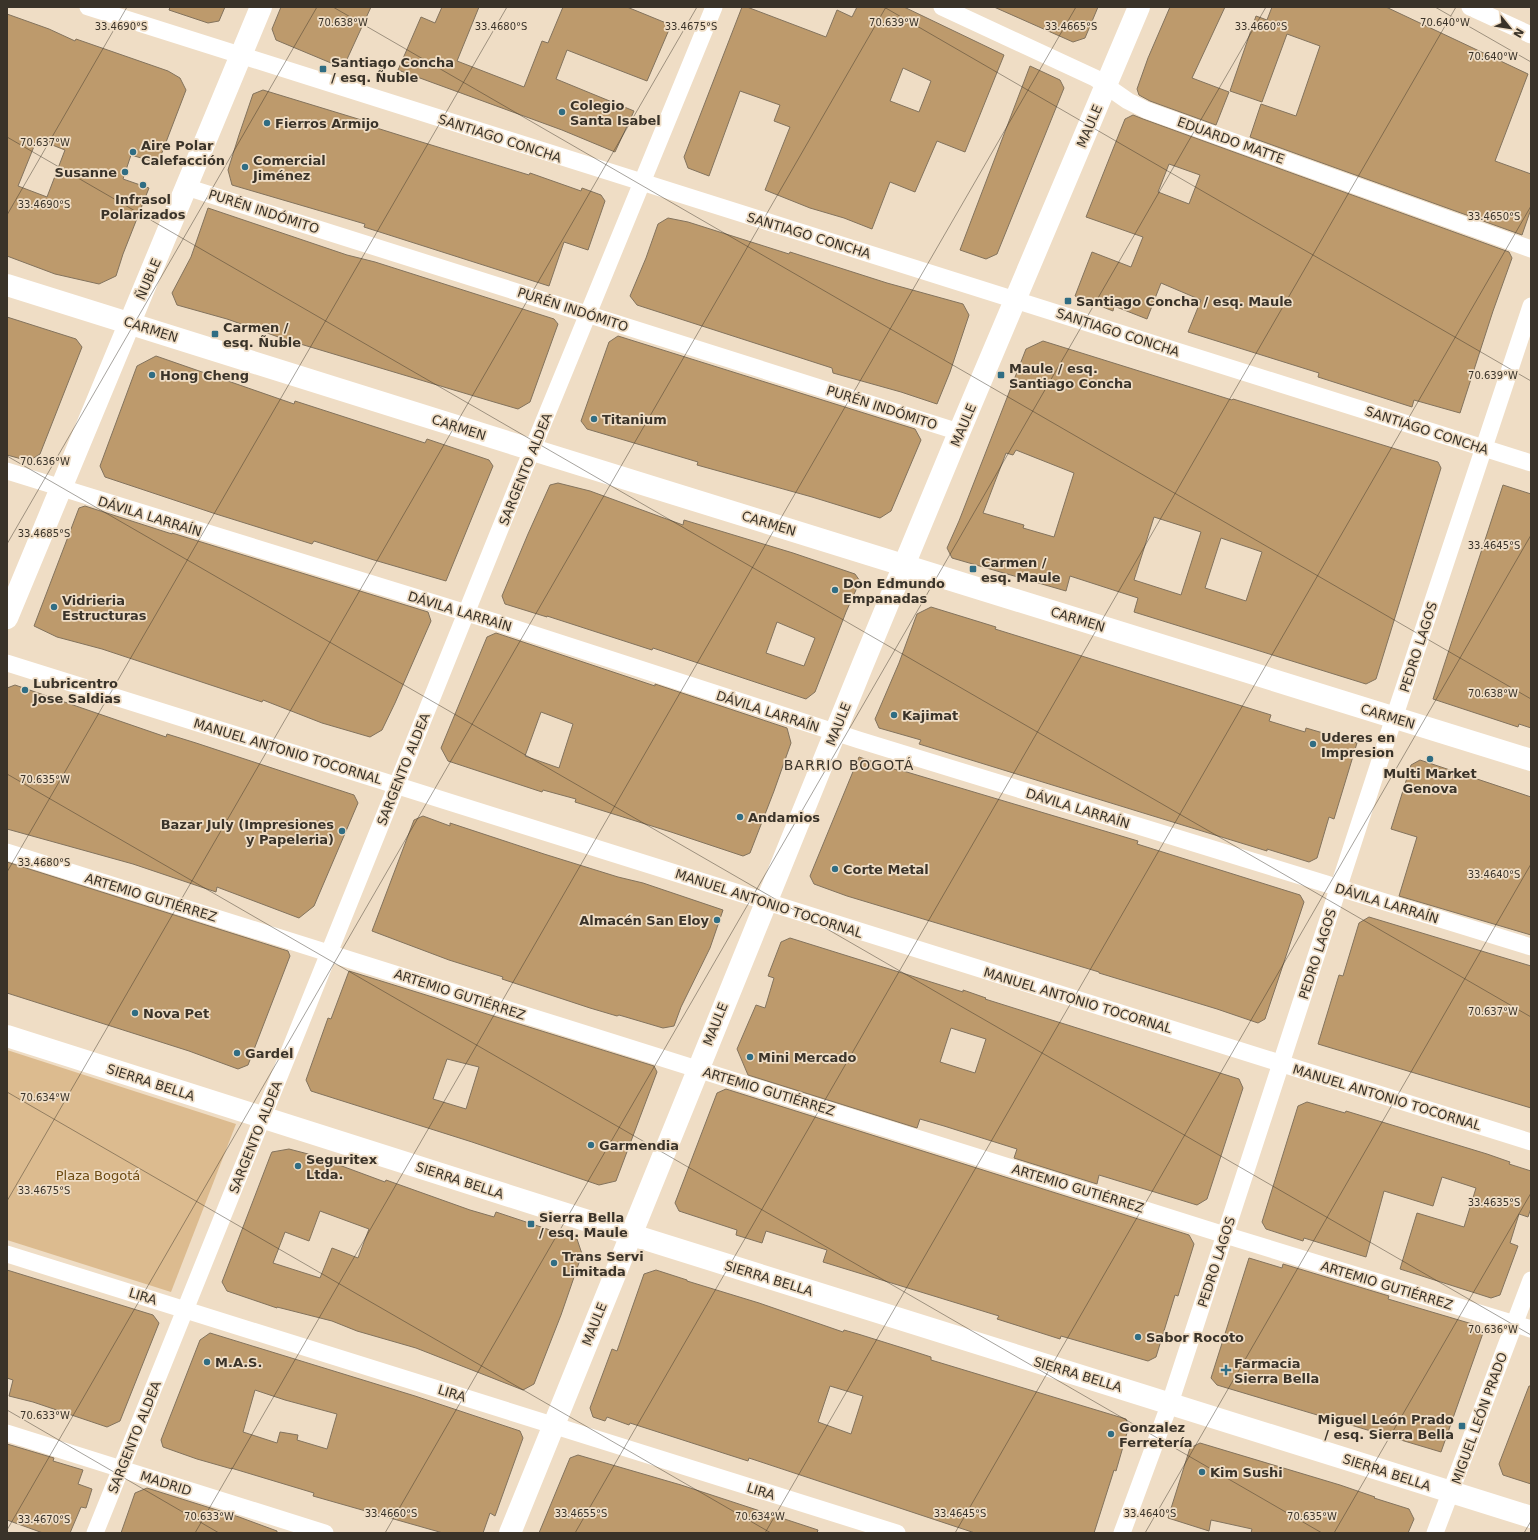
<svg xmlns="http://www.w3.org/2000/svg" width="1538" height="1540" font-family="'DejaVu Sans',sans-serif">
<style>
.green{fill:#dcbb8f}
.building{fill:#bd9a6c;stroke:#83735d;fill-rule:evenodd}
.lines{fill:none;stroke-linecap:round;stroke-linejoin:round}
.minor{stroke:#fff;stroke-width:17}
.tertiary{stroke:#fff;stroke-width:22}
.secondary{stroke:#fff;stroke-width:22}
.ticks{fill:none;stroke:#3a3329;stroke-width:1;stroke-opacity:0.45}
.poi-dot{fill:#306d83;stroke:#efddc5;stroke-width:1.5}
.labels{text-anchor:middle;stroke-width:3.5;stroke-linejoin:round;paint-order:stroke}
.poi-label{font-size:13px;font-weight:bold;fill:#3a3329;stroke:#efddc5;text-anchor:start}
.street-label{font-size:13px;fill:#3a3329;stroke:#efddc5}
.park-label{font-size:13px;fill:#6c4a11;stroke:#efddc5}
.neighbourhood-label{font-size:14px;letter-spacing:1px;fill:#3a3329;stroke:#efddc5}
.ticks-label{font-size:10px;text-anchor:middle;fill:#3a3329;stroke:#efddc5;stroke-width:3.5;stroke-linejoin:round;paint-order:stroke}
</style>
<rect width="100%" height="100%" fill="#efddc5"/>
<path class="green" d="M7 1050 236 1124 171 1292 7 1240Z"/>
<g class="building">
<path d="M170 7H225L219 21 208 23 169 10Z"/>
<path d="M281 7H371L343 68 276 40 272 29Z"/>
<path d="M442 7H479L457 61 524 87 542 41 548 43 563 7H627L671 25 647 81 567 50 556 79 634 111 615 152 562 130 398 70 421 17 435 23Z"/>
<path d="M742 7H747L826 37 837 10 852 17 857 7H904L1004 55 965 152 937 141 915 192 890 182 872 229 844 218 810 208 765 190 790 127 774 121 780 105 740 91 709 176 688 168 684 157ZM903 68 931 81 919 112 890 101Z"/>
<path d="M994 7H1098L1085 38 1073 42Z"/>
<path d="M1170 7H1225L1192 78 1229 92 1216 125 1150 101 1139 95 1137 89 1148 58Z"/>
<path d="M1272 7H1386L1528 74 1495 161 1531 174V209L1522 235 1250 137 1261 104 1296 116 1320 46 1287 34 1262 102 1230 91 1256 16 1267 20Z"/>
<path d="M7 14 49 29 75 41 76 39 168 71 180 78 186 90 158 163 131 155 123 179 149 188 123 254 116 276 99 284 55 274 7 256ZM37 139 65 150 47 197 18 186Z"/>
<path d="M1030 66 1060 80 1064 88 997 254 986 259 960 250Z"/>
<path d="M263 90 368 122 367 125 415 140 529 175 530 173 581 191 582 188 601 195 605 201 588 250 564 242 549 286 364 227 365 224 232 185 228 170 239 135 253 94Z"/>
<path d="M1133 115 1143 119 1509 252 1512 258 1493 311 1460 413 1414 400 1412 407 1318 377 1319 373 1188 332 1201 300 1161 283 1147 319 1114 306 1113 311 1075 296 1092 252 1131 267 1143 237 1086 217 1125 119ZM1169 164 1200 175 1189 204 1158 192Z"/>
<path d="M208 208 347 255 375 262 554 319 558 324 530 402 518 409 494 402 287 340 227 319 177 305 172 293 191 257Z"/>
<path d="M668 218 688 222 789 254 790 252 887 283 963 304 969 315 950 372 937 404 901 392 833 373 832 368 637 305 630 296 646 258 658 224Z"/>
<path d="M7 317 76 339 82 347 40 454 29 461 7 455Z"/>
<path d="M618 336 915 429 921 440 891 511 880 518 812 497 697 465 698 462 587 429 581 421 609 342Z"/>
<path d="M1043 341 1232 400 1233 399 1269 410 1438 462 1441 468 1376 679 1366 684 1134 612 1138 598 1070 576 1066 591 952 558 947 548 959 521 1026 349ZM1016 450 1074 473 1054 537 1023 528 1024 525 983 513 1006 453 1013 455ZM1154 517 1201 532 1181 595 1134 580ZM1221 538 1262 552 1246 601 1205 588Z"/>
<path d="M156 356 294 404 295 401 425 443 427 439 489 460 493 466 446 581 374 560 314 541 312 544 216 514 105 477 100 466 137 366Z"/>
<path d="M558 483 590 491 683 525 684 520 793 553 855 574 860 581 846 612 815 692 806 699 653 648 652 650 547 616V617L505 604 502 596 528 534 550 485ZM777 622 815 638 804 666 766 653Z"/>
<path d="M1503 485 1531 494V728L1519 724 1518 727 1433 699Z"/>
<path d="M85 506 172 534V533L428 612 431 621 395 703 382 730 370 737 322 723 263 700 262 702 102 649 57 637 34 626 79 508Z"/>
<path d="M931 607 996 627 995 629 1271 715 1269 721 1305 732 1306 728 1357 743 1334 819 1329 817 1317 858 1309 862 1267 849V851L919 744 921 740 879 728 875 719 899 663 917 614Z"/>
<path d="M496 633 655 686V684L787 728 791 743 774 791 750 853 743 856 671 832 575 802 576 799 543 790 542 792 448 761 441 748 487 637ZM541 712 573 724 559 768 525 756Z"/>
<path d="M15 685 166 737 167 734 196 743 354 795 358 803 314 906 299 918 217 887 216 892 133 864 7 829V688Z"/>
<path d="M859 757 900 771V770L1138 841 1137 844 1300 895 1304 902 1265 1019 1258 1023 1217 1009 1099 973V972L847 896 814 884 810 876Z"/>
<path d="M1420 760 1531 797V935L1399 896 1417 837 1391 829 1411 765Z"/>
<path d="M423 816 450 826V823L544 854 618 877 643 883 723 910 710 948 681 1007 674 1026 663 1028 619 1015 617 1016 590 1008 502 979 503 977 449 960 372 931 414 820Z"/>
<path d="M7 862 288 951 290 956 248 1065 238 1069 189 1051 7 993Z"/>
<path d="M1369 917 1531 966V1108L1318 1044 1339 975 1343 976 1359 923Z"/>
<path d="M790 938 963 992V990L986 998 985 999 1239 1079 1243 1088 1207 1199 1197 1205 1099 1175 1097 1184 1014 1158 1017 1149 944 1126 920 1119 917 1128 748 1075 737 1049 756 1005 765 1008 774 978 768 976 781 942ZM951 1028 986 1039 975 1073 940 1062Z"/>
<path d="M349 971 654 1066 657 1072 616 1181 599 1185 472 1142 311 1091 306 1080 328 1018 331 1019ZM447 1059 479 1067 466 1109 433 1099Z"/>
<path d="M726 1089 1189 1235 1194 1244 1178 1296 1175 1295 1156 1357 1148 1361 1061 1336 1060 1339 997 1319 999 1316 823 1262 827 1250 766 1231 762 1243 736 1235 737 1230 679 1211 675 1203 717 1093Z"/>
<path d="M1307 1102 1345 1113 1346 1111 1487 1154 1510 1162 1509 1164 1531 1171V1208L1528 1217 1519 1214 1510 1243 1518 1246 1500 1295 1491 1298 1400 1269 1417 1213 1464 1227 1476 1188 1442 1177 1433 1206 1384 1191 1366 1257 1304 1238 1303 1241 1266 1229 1262 1222 1298 1106Z"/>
<path d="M289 1149 312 1155 385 1182 386 1180 470 1210 494 1217 496 1212 577 1239 582 1254 561 1315 534 1384 523 1390 416 1348 357 1331 332 1321 277 1307V1308L227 1291 222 1282 271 1154 272 1152ZM320 1211 369 1229 358 1258 332 1248 320 1278 273 1263 285 1232 309 1241Z"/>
<path d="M1249 1258 1282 1268 1283 1264 1389 1296 1388 1299 1479 1326 1483 1333 1441 1452 1217 1385 1211 1378Z"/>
<path d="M7 1270 153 1315 159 1323 120 1421 107 1427 33 1402 9 1396 13 1380 7 1378Z"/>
<path d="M656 1270 687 1280V1281L759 1303 843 1332 844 1330 858 1334 906 1349 931 1357V1360L1126 1419 1129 1426 1116 1471 1114 1470 1094 1533H975L749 1458 748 1461 630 1423 629 1425 607 1417 605 1421 593 1417 590 1408 612 1349 617 1351 644 1274ZM830 1386 863 1396 851 1434 818 1422Z"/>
<path d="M210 1333 415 1396 520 1431 523 1438 495 1516 490 1513 483 1533H443L313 1496 314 1493 231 1468 232 1469 197 1459 163 1447 161 1440 200 1340ZM255 1390 285 1400 337 1414 327 1449 297 1440 298 1435 280 1432 277 1443 243 1432Z"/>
<path d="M1529 1386H1531V1484L1503 1475 1499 1464Z"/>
<path d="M1200 1443 1340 1485 1375 1497 1374 1498 1409 1509 1414 1519 1408 1533H1251L1252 1529 1211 1520 1209 1531 1168 1518 1190 1448Z"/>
<path d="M7 1444 54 1458 53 1461 83 1470 78 1484 92 1489 86 1508 81 1507 70 1533H43L7 1520Z"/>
<path d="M578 1455 681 1485 818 1530 817 1533H539L570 1458Z"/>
<path d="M147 1488 239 1517 277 1531V1533H121L135 1493Z"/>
</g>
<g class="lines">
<g class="minor">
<path d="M88 7 1531 463"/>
<path d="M942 7 1095 78 1128 101 1146 110 1531 249"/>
<path d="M1470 7 1531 35"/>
<path d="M186 187 959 432"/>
<path d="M7 471 483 618 859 740 1531 947"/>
<path d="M7 663 1531 1142"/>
<path d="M7 852 1225 1235 1531 1329"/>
<path d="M7 1254 897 1533"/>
<path d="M7 1433 325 1533"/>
<path d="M95 1533 521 477 714 7"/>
<path d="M1122 1533 1170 1403 1389 733 1531 306"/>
<path d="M1435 1533 1531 1280"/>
</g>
<path class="tertiary" d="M510 1533C656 1166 806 800 958 435 1018 292 1079 150 1139 7"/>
<g class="secondary">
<path d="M7 285 533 450 1531 760"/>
<path d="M7 618 261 7"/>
<path d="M7 1036 629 1234 1531 1517"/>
</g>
</g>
<path class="ticks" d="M333 7 1531 699M884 7 1531 381M1435 7 1531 62M7 137 1531 1017M7 215 127 7M7 456 1531 1335M7 544 317 7M7 774 1322 1533M7 872 507 7M7 1092 771 1533M7 1201 697 7M7 1410 219 1533M7 1530 886 7M195 1533 1076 7M385 1533 1266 7M575 1533 1456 7M765 1533 1531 206M955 1533 1531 535M1145 1533 1531 864M1334 1533 1531 1193M1524 1533 1531 1521"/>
<g class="poi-dot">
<rect x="319" y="65" width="8" height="8" rx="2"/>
<circle cx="562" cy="112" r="4"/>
<circle cx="267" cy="123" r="4"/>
<circle cx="133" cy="152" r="4"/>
<circle cx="245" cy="167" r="4"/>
<circle cx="125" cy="172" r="4"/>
<circle cx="143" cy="185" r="4"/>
<rect x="1064" y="297" width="8" height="8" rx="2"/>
<rect x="211" y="330" width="8" height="8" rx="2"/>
<circle cx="152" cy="375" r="4"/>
<rect x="997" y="371" width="8" height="8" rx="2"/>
<circle cx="594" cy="419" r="4"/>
<rect x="969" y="565" width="8" height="8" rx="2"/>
<circle cx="835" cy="590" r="4"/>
<circle cx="54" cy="607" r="4"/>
<circle cx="25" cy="690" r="4"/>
<circle cx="894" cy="715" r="4"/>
<circle cx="1313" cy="744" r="4"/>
<circle cx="1430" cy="759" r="4"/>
<circle cx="740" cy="817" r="4"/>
<circle cx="342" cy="831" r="4"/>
<circle cx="835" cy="869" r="4"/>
<circle cx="717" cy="920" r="4"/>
<circle cx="135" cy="1013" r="4"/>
<circle cx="237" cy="1053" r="4"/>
<circle cx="750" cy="1057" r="4"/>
<circle cx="591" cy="1145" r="4"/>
<circle cx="298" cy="1166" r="4"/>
<rect x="527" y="1220" width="8" height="8" rx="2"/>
<circle cx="554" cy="1263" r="4"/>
<circle cx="1138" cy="1337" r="4"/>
<circle cx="207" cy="1362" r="4"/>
<path d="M1224 1364h4v4h4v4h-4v4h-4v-4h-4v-4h4z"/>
<rect x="1458" y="1422" width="8" height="8" rx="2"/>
<circle cx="1111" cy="1434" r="4"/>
<circle cx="1202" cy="1472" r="4"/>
</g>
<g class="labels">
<g class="poi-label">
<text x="331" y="67">Santiago Concha<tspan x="331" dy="15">/ esq. Ñuble</tspan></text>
<text x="570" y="110">Colegio<tspan x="570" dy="15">Santa Isabel</tspan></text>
<text x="275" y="128">Fierros Armijo</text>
<text x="141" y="150">Aire Polar<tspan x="141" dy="15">Calefacción</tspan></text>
<text x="253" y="165">Comercial<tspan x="253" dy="15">Jiménez</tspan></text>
<text x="117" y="177" text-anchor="end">Susanne</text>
<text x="143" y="204" text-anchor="middle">Infrasol<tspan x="143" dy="15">Polarizados</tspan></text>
<text x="1076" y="306">Santiago Concha / esq. Maule</text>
<text x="223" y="332">Carmen /<tspan x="223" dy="15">esq. Ñuble</tspan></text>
<text x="1009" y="373">Maule / esq.<tspan x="1009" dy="15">Santiago Concha</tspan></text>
<text x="160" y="380">Hong Cheng</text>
<text x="602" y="424">Titanium</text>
<text x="981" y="567">Carmen /<tspan x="981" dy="15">esq. Maule</tspan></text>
<text x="843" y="588">Don Edmundo<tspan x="843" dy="15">Empanadas</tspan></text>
<text x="62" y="605">Vidrieria<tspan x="62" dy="15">Estructuras</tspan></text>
<text x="33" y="688">Lubricentro<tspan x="33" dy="15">Jose Saldias</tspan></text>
<text x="902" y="720">Kajimat</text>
<text x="1321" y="742">Uderes en<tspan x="1321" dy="15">Impresion</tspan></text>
<text x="1430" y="778" text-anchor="middle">Multi Market<tspan x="1430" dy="15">Genova</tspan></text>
<text x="748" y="822">Andamios</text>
<text x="334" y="829" text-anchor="end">Bazar July (Impresiones<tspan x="334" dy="15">y Papeleria)</tspan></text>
<text x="843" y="874">Corte Metal</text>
<text x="709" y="925" text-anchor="end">Almacén San Eloy</text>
<text x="143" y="1018">Nova Pet</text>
<text x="245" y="1058">Gardel</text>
<text x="758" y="1062">Mini Mercado</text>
<text x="599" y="1150">Garmendia</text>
<text x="306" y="1164">Seguritex<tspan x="306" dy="15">Ltda.</tspan></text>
<text x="539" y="1222">Sierra Bella<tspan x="539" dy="15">/ esq. Maule</tspan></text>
<text x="562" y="1261">Trans Servi<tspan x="562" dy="15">Limitada</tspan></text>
<text x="1146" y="1342">Sabor Rocoto</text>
<text x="215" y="1367">M.A.S.</text>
<text x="1234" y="1368">Farmacia<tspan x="1234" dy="15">Sierra Bella</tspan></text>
<text x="1454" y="1424" text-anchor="end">Miguel León Prado<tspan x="1454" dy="15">/ esq. Sierra Bella</tspan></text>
<text x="1119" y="1432">Gonzalez<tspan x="1119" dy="15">Ferretería</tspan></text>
<text x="1210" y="1477">Kim Sushi</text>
</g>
<g class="street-label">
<text transform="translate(1089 126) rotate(-67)" y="5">MAULE</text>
<text transform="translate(500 138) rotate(18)" y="5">SANTIAGO CONCHA</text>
<text transform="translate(1231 140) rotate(20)" y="5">EDUARDO MATTE</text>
<text transform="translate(264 211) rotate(18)" y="5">PURÉN INDÓMITO</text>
<text transform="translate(809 235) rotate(17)" y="5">SANTIAGO CONCHA</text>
<text transform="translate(148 279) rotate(-67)" y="5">ÑUBLE</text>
<text transform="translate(573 309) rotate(18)" y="5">PURÉN INDÓMITO</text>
<text transform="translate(151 329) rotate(18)" y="5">CARMEN</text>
<text transform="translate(1118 332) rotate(18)" y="5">SANTIAGO CONCHA</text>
<text transform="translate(882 407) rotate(18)" y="5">PURÉN INDÓMITO</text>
<text transform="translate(963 425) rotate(-67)" y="5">MAULE</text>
<text transform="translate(459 427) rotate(18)" y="5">CARMEN</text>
<text transform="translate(1427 430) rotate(18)" y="5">SANTIAGO CONCHA</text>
<text transform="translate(525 469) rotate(-68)" y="5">SARGENTO ALDEA</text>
<text transform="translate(150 516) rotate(17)" y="5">DÁVILA LARRAÍN</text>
<text transform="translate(769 523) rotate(17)" y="5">CARMEN</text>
<text transform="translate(460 611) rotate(17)" y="5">DÁVILA LARRAÍN</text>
<text transform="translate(1078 619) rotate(17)" y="5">CARMEN</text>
<text transform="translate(1418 647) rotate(-72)" y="5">PEDRO LAGOS</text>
<text transform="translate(768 711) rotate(18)" y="5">DÁVILA LARRAÍN</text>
<text transform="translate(1388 716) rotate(17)" y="5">CARMEN</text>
<text transform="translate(838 724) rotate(-68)" y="5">MAULE</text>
<text transform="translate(288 751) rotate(17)" y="5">MANUEL ANTONIO TOCORNAL</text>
<text transform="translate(403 769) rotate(-68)" y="5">SARGENTO ALDEA</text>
<text transform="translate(1078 808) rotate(17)" y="5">DÁVILA LARRAÍN</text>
<text transform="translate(151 897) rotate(17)" y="5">ARTEMIO GUTIÉRREZ</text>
<text transform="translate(769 903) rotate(18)" y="5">MANUEL ANTONIO TOCORNAL</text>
<text transform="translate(1387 903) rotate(17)" y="5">DÁVILA LARRAÍN</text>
<text transform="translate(1317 954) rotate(-72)" y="5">PEDRO LAGOS</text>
<text transform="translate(460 994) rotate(18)" y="5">ARTEMIO GUTIÉRREZ</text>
<text transform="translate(1078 1000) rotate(17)" y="5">MANUEL ANTONIO TOCORNAL</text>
<text transform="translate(715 1024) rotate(-68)" y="5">MAULE</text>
<text transform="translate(151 1082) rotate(18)" y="5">SIERRA BELLA</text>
<text transform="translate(769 1091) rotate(17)" y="5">ARTEMIO GUTIÉRREZ</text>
<text transform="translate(1387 1097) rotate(17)" y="5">MANUEL ANTONIO TOCORNAL</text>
<text transform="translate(255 1137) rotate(-68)" y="5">SARGENTO ALDEA</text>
<text transform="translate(460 1180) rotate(18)" y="5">SIERRA BELLA</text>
<text transform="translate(1078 1188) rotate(17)" y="5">ARTEMIO GUTIÉRREZ</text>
<text transform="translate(1216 1262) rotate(-72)" y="5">PEDRO LAGOS</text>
<text transform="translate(769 1278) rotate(17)" y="5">SIERRA BELLA</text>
<text transform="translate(1387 1285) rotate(17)" y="5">ARTEMIO GUTIÉRREZ</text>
<text transform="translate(143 1296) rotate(17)" y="5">LIRA</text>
<text transform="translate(594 1324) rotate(-68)" y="5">MAULE</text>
<text transform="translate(1078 1374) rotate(17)" y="5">SIERRA BELLA</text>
<text transform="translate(452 1393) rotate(17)" y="5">LIRA</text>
<text transform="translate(1479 1418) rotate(-70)" y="5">MIGUEL LEÓN PRADO</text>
<text transform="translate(134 1437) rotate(-68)" y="5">SARGENTO ALDEA</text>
<text transform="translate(1387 1472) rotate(18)" y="5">SIERRA BELLA</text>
<text transform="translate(166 1483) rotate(18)" y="5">MADRID</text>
<text transform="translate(761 1491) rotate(17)" y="5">LIRA</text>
</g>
<g class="park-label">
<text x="98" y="1180">Plaza Bogotá</text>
</g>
<g class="neighbourhood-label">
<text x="849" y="770">BARRIO BOGOTÁ</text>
</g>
</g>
<g class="ticks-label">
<text x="343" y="26">70.638°W</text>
<text x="894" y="26">70.639°W</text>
<text x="1445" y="26">70.640°W</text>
<text x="121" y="30">33.4690°S</text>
<text x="501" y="30">33.4680°S</text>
<text x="691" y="30">33.4675°S</text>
<text x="1071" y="30">33.4665°S</text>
<text x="1261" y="30">33.4660°S</text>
<text x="1493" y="60">70.640°W</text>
<text x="45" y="146">70.637°W</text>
<text x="44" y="208">33.4690°S</text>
<text x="1494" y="220">33.4650°S</text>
<text x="1493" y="379">70.639°W</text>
<text x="45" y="465">70.636°W</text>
<text x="44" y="537">33.4685°S</text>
<text x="1494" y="549">33.4645°S</text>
<text x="1493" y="697">70.638°W</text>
<text x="45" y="783">70.635°W</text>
<text x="44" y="866">33.4680°S</text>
<text x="1494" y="878">33.4640°S</text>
<text x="1493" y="1015">70.637°W</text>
<text x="45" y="1101">70.634°W</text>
<text x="44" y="1194">33.4675°S</text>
<text x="1494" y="1206">33.4635°S</text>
<text x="1493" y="1333">70.636°W</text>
<text x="45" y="1419">70.633°W</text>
<text x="391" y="1517">33.4660°S</text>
<text x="581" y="1517">33.4655°S</text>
<text x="960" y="1517">33.4645°S</text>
<text x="1150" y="1517">33.4640°S</text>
<text x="209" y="1520">70.633°W</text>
<text x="760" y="1520">70.634°W</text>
<text x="1312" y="1520">70.635°W</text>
<text x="44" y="1523">33.4670°S</text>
</g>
<rect width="1538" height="1540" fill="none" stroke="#3a3329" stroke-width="16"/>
<g transform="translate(1510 28) rotate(120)" stroke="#efddc5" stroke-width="3" paint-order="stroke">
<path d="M0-3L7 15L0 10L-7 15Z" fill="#3a3329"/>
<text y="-6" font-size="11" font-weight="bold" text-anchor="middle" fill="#3a3329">N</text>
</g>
</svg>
